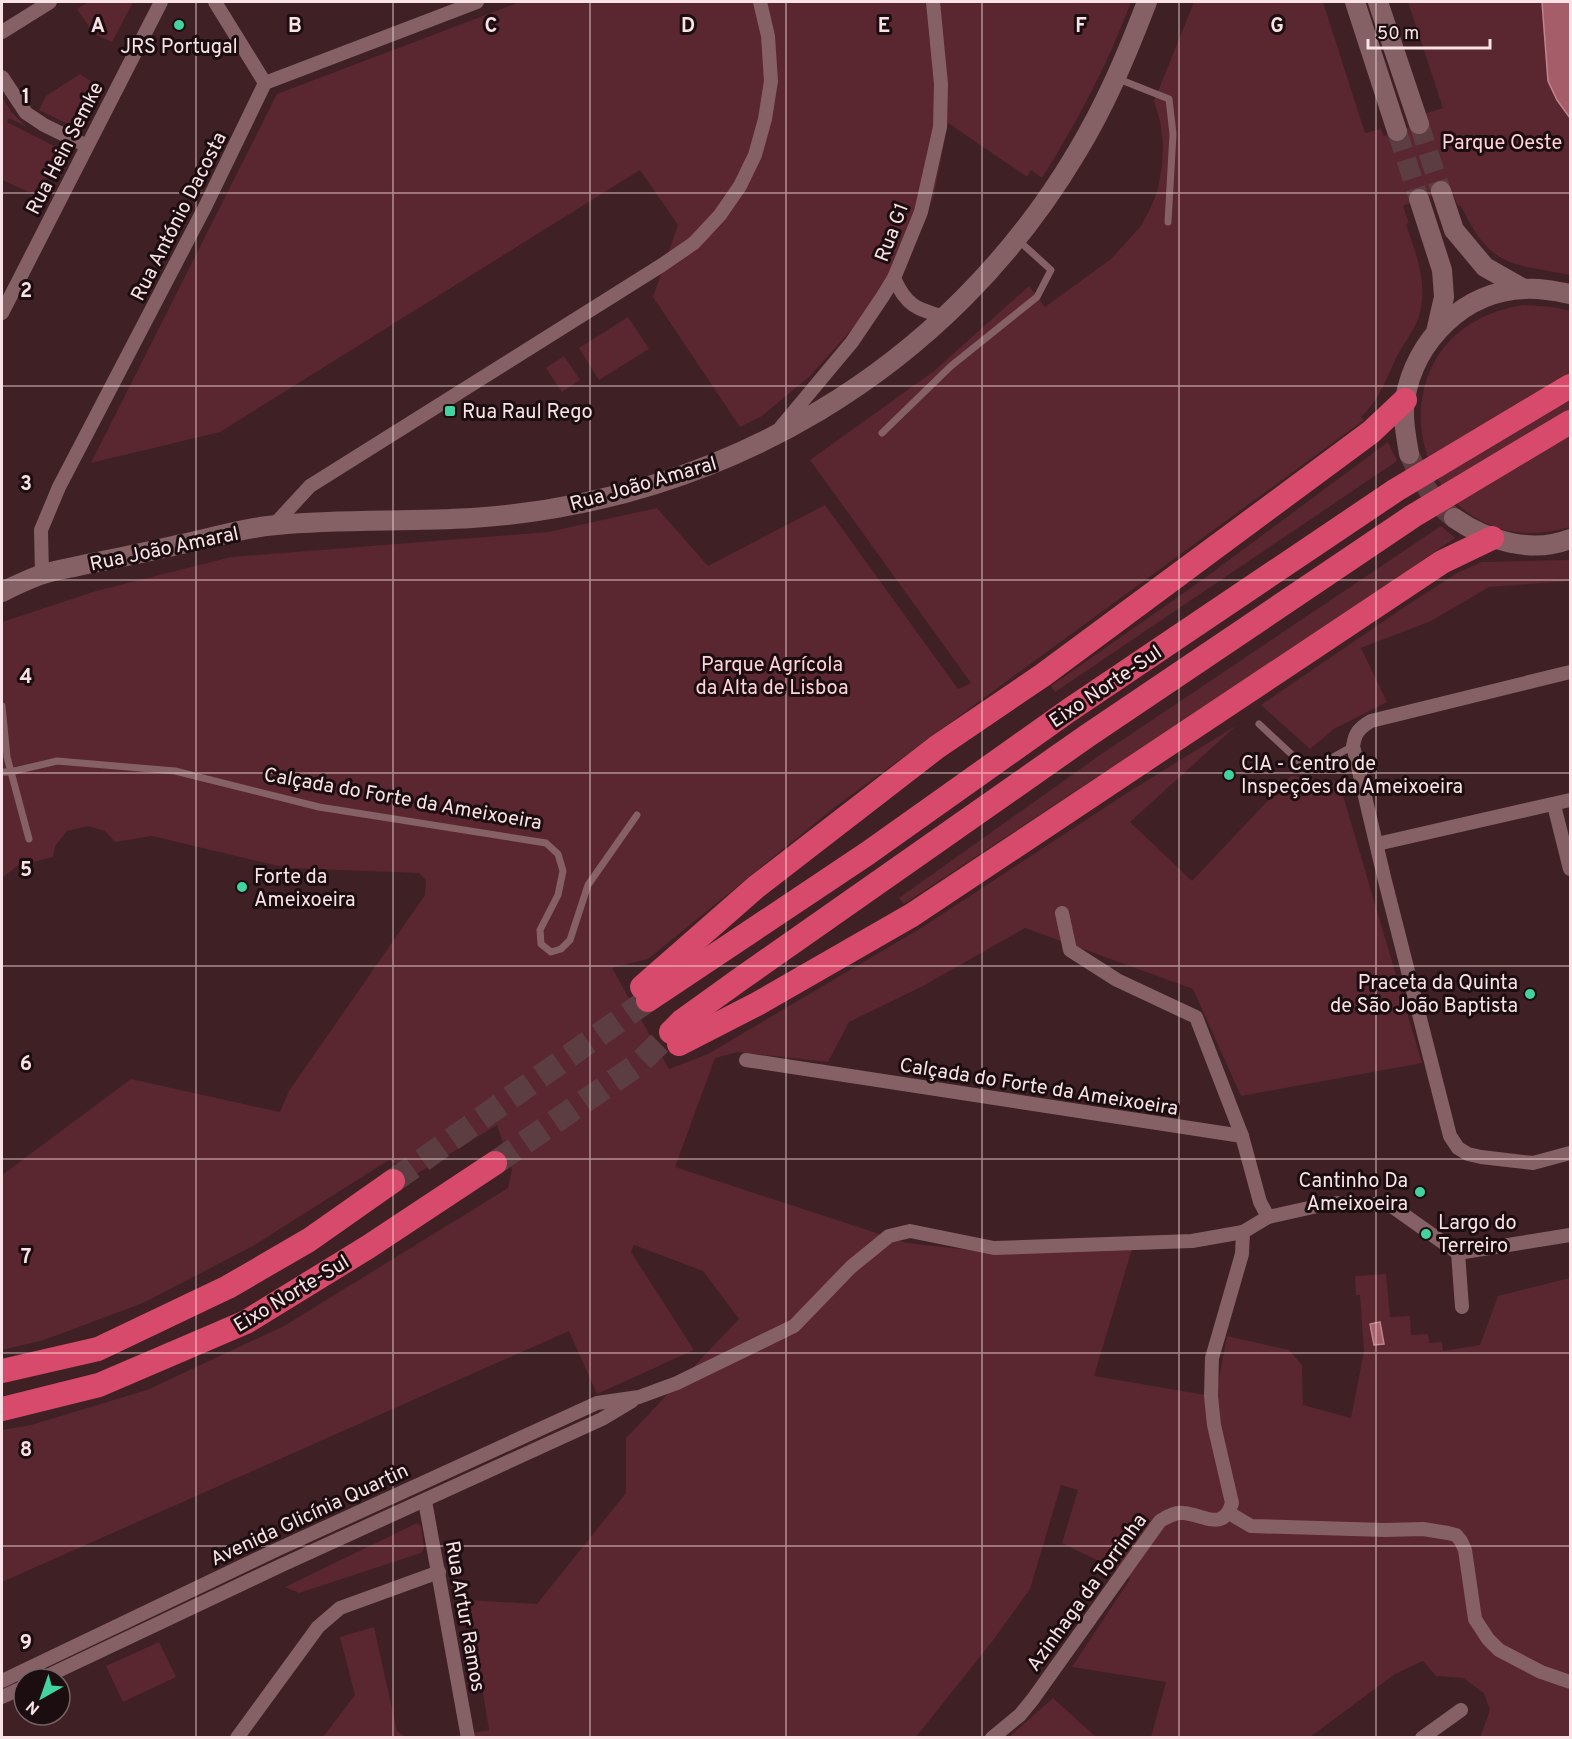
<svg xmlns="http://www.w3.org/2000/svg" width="1572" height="1739" font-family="Overpass,sans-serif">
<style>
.green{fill:#5a2630}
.water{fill:#a45d69;stroke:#be858e;stroke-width:1.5}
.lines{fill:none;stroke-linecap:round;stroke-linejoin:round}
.secondary-tunnel{stroke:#5b3d42;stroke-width:20;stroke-dasharray:20 10;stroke-linecap:butt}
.highway-tunnel{stroke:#5b3d42;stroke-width:24;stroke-dasharray:24 12;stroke-linecap:butt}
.lane{stroke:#856065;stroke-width:7}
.street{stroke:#856065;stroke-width:14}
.secondary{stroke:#856065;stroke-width:20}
.highway{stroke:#d74a6b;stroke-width:24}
.grid{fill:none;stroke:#f9e3e6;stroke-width:1.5;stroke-opacity:0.55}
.poi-dot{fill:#42d4a0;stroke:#1c0e10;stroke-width:2}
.labels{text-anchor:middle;stroke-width:6;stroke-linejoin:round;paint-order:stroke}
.poi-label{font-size:20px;fill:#f9e3e6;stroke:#1c0e10;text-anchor:start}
.park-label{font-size:20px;fill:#ffd3d9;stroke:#1c0e10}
.street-label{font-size:20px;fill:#f9e3e6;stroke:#1c0e10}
.grid-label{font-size:20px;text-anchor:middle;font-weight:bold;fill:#f9e3e6;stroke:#1c0e10;stroke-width:6;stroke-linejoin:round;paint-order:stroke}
</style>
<rect width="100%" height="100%" fill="#3f2025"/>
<g class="green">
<path d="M88 2H133L112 42 94 34 77 9Z"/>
<path d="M520 2H1131C1108 64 1077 122 1042 178L1031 170 1027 177 948 123 934 195 906 269 810 376 762 416 740 427 653 297 678 225 640 170 220 432 91 463 277 94Z"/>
<path d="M1194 2H1323L1365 133 1381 129 1384 136 1428 122 1426 113 1443 108 1408 2H1570V275C1509 263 1491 268 1461 206H1458L1451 189 1403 206 1409 223 1406 224C1417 257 1430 288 1417 322 1411 335 1402 346 1396 358 1386 380 1379 400 1361 417L1364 420 835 807 648 959 612 968 669 1069 708 1054 921 928 1127 793 1237 725 1130 822 1192 881 1291 776 1339 782 1422 1063 1241 1096 1193 989 1025 928 923 986 849 1022 828 1062 738 1052 715 1058 675 1167 907 1243 998 1253 1132 1249 1094 1376 1206 1395 1217 1389 1227 1336 1289 1350 1302 1365 1303 1405 1351 1418 1364 1351 1360 1295H1356L1355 1276 1386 1274 1390 1317 1410 1316 1411 1335 1428 1334 1429 1343 1442 1342 1443 1351 1480 1345 1498 1296 1570 1278V1737H1482L1481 1735 1490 1710 1484 1693 1463 1678 1436 1676 1423 1661 1395 1674 1310 1737H1151L1166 1682 1072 1667 1130 1579 1117 1570 1062 1543 1078 1490 1061 1485 1030 1589 994 1639 916 1737H450L489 1730 468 1600 537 1604 626 1493V1438L739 1319 703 1271 634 1245 631 1252 694 1350 597 1394 569 1331 2 1582V1430L31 1425 147 1390 284 1326 508 1188 512 1170 497 1125 415 1175 389 1160 253 1246 143 1303 44 1340 2 1350V1175L131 1079 280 1112 289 1091 425 895 426 880 419 873 287 868 152 836 115 842 105 831 88 826 67 831 55 846 53 857 17 866 2 878V622L96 591 231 557 548 532 657 508 708 566 825 505 958 689 971 683 810 460 934 371 1029 286 1045 307 1111 259 1141 226 1151 207 1158 189 1162 165 1163 142 1160 121 1154 101Z"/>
<path d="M80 74 92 82 70 125 39 110 46 96Z"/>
<path d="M2 97 12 113 27 127 9 118 7 122 62 150 38 196 2 180Z"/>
<path d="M1523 305 1553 307 1570 311V527C1412 574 1354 332 1523 305Z"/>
<path d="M628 317 649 349 599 380 579 348Z"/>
<path d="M564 356 580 380 562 392 546 368Z"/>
<path d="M1388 442 1397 461 1055 692 1051 686 1202 580Z"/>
<path d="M1441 526 1455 538 1112 773 1109 769 904 904 899 898 1100 755Z"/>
<path d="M1570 560V581L1489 587 1431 621 1361 648 1387 702 1334 729 1310 749 1261 705 1403 608 1457 573 1482 562Z"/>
<path d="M417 1523 421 1526 424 1548 421 1553 299 1593 285 1587Z"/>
<path d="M374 1627 397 1731 406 1737H323L355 1695 340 1637Z"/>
<path d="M159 1642 176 1677 123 1702 106 1666Z"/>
<path d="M1053 1698 1096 1737H1009Z"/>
</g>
<g class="water">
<path d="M1542 2H1570V118L1557 100 1548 81Z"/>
<path d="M1380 1322 1384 1344 1374 1345 1370 1324Z"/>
</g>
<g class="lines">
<g class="secondary-tunnel">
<path d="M1419 124 1441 191"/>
<path d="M1397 131 1419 199"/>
<path d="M1409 454C1420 478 1432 502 1454 518"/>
</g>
<g class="highway-tunnel">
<path d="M495 1163 637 1065 671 1032"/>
<path d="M393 1181 648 1000"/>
</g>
<g class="lane">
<path d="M1116 78 1169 99 1173 134 1168 222"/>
<path d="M882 433 951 366 1037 297 1051 270 1017 239"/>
<path d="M2 706 7 757 29 839"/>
<path d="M1259 724 1303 765 1315 767 1353 746"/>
<path d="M2 772H10L57 761 175 771 319 807 546 843 558 854 563 871 558 895 540 930 541 944 551 952 561 949 570 940 588 885 637 815"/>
</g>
<g class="street">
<path d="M215 2 265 83"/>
<path d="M2 32 50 2"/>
<path d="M2 77 26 113 44 125 87 146"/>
<path d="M894 278C906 306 917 309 945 317"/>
<path d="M2 313 161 2"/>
<path d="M781 427 852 342 883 296 894 278 921 212 940 127 941 84 933 2"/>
<path d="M274 525 310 486 662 265 694 243 720 215 740 186 755 155 765 119 771 81 768 36 760 2"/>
<path d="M42 574 41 530 59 487 205 207 265 83 477 2"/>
<path d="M1570 672 1371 721C1359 728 1355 733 1353 746L1385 881 1450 1136 1458 1148 1468 1154 1481 1157 1533 1163 1570 1153"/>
<path d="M1554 805 1570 869"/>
<path d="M1377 844 1570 800"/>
<path d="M1062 913 1070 950 1117 980 1196 1017 1242 1136"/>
<path d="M746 1060 1242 1136 1260 1202 1268 1217"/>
<path d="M1458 1253 1570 1235"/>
<path d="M1458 1253 1462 1307"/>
<path d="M425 1501 468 1738"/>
<path d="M1229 1513 1251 1526 1385 1530 1423 1529 1448 1533 1456 1535 1461 1541 1465 1550 1475 1619 1488 1639 1499 1650 1541 1672 1570 1682"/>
<path d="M41 1679 282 1565 602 1419 632 1401"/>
<path d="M2 1681 276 1550 597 1403 639 1397 677 1383 794 1326 851 1267 889 1236 910 1231 994 1248 1192 1241 1243 1232 1268 1217 1331 1203 1375 1204 1390 1205 1458 1253"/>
<path d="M2 1697 24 1687"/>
<path d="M237 1738 318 1627 340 1608 439 1572"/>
<path d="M992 1738 1020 1715 1033 1699 1160 1521C1167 1517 1174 1512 1183 1513 1203 1514 1223 1533 1232 1503L1214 1425 1211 1396 1212 1358 1242 1254 1243 1232"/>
<path d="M1422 1738 1461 1710"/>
</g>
<g class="secondary">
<path d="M1355 2 1397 131"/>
<path d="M1378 2 1419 124"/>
<path d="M1441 191 1454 230 1485 267 1524 289"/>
<path d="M1419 199 1442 270 1444 297 1436 332"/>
<path d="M1409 454C1406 435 1402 417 1405 399 1415 340 1464 291 1525 289 1541 288 1555 291 1570 294"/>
<path d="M1454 518C1487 541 1532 554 1570 539"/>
<path d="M2 592C14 586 27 580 40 575 54 570 71 568 87 564 119 558 150 551 182 544 213 538 246 527 277 525 342 519 407 522 472 518 722 502 948 369 1077 152 1106 104 1127 54 1147 2"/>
</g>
<g class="highway">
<path d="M642 987 756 887 937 747 1043 675 1371 432 1405 400"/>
<path d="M648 1000 868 853 1068 711 1396 490 1570 386"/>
<path d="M671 1032 682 1021 739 980 1087 736 1413 516 1570 422"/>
<path d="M679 1044 757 1004 912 915 1442 562 1492 538"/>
<path d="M2 1371 98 1349 228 1287 309 1240 393 1181"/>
<path d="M2 1409 99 1385 246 1322 368 1247 495 1163"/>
</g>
</g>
<path class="grid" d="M196 2V1738M393 2V1738M590 2V1738M786 2V1738M982 2V1738M1179 2V1738M1376 2V1738M2 193H1570M2 386H1570M2 580H1570M2 773H1570M2 966H1570M2 1159H1570M2 1353H1570M2 1546H1570"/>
<g class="poi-dot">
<circle cx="179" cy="25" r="6"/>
<rect x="444" y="405" width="12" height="12" rx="3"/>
<circle cx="1229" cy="775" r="6"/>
<circle cx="242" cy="887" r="6"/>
<circle cx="1530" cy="994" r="6"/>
<circle cx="1420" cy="1192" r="6"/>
<circle cx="1426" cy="1234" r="6"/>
</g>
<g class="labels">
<g class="poi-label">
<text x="179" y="53" text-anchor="middle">JRS Portugal</text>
<text x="462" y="418">Rua Raul Rego</text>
<text x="1241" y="770">CIA - Centro de<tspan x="1241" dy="23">Inspeções da Ameixoeira</tspan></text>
<text x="254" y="883">Forte da<tspan x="254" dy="23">Ameixoeira</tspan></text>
<text x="1518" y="989" text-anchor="end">Praceta da Quinta<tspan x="1518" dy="23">de São João Baptista</tspan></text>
<text x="1408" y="1187" text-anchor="end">Cantinho Da<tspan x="1408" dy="23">Ameixoeira</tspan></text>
<text x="1438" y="1229">Largo do<tspan x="1438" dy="23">Terreiro</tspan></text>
</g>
<g class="park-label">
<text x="1502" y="149">Parque Oeste</text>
<text x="772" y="671">Parque Agrícola<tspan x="772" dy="23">da Alta de Lisboa</tspan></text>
</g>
<g class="street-label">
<text transform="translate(64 148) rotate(-63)" y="7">Rua Hein Semke</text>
<text transform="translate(178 216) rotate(-63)" y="7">Rua António Dacosta</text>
<text transform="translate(891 232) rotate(-69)" y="7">Rua G1</text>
<text transform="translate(643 483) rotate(-16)" y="7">Rua João Amaral</text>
<text transform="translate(164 548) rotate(-12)" y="7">Rua João Amaral</text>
<text transform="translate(1105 686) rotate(-34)" y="7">Eixo Norte-Sul</text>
<text transform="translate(403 798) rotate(10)" y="7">Calçada do Forte da Ameixoeira</text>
<text transform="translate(1039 1086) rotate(9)" y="7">Calçada do Forte da Ameixoeira</text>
<text transform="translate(291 1293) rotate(-31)" y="7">Eixo Norte-Sul</text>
<text transform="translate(309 1514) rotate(-25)" y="7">Avenida Glicínia Quartin</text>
<text transform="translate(1086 1592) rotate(-54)" y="7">Azinhaga da Torrinha</text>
<text transform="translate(466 1616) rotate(80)" y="7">Rua Artur Ramos</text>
</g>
</g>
<g class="grid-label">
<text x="98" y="32">A</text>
<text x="295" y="32">B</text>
<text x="491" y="32">C</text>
<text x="688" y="32">D</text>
<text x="884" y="32">E</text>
<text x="1081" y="32">F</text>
<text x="1277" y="32">G</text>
<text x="26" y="103">1</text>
<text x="26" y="297">2</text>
<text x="26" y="490">3</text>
<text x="26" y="683">4</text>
<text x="26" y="876">5</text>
<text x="26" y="1070">6</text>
<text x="26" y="1263">7</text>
<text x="26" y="1456">8</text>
<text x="26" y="1649">9</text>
</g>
<rect width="1572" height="1739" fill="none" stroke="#f9e3e6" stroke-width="6"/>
<g transform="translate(42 1697) rotate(220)"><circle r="28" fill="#1c0e10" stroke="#746366" stroke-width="1.5"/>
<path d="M0-4.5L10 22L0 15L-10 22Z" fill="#42d4a0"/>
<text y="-9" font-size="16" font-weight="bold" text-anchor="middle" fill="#f9e3e6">N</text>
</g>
<path d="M1368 39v9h122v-9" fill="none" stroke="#f9e3e6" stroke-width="3"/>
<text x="1377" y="39" font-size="18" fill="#f9e3e6" stroke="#1c0e10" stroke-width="4.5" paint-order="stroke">50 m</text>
</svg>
